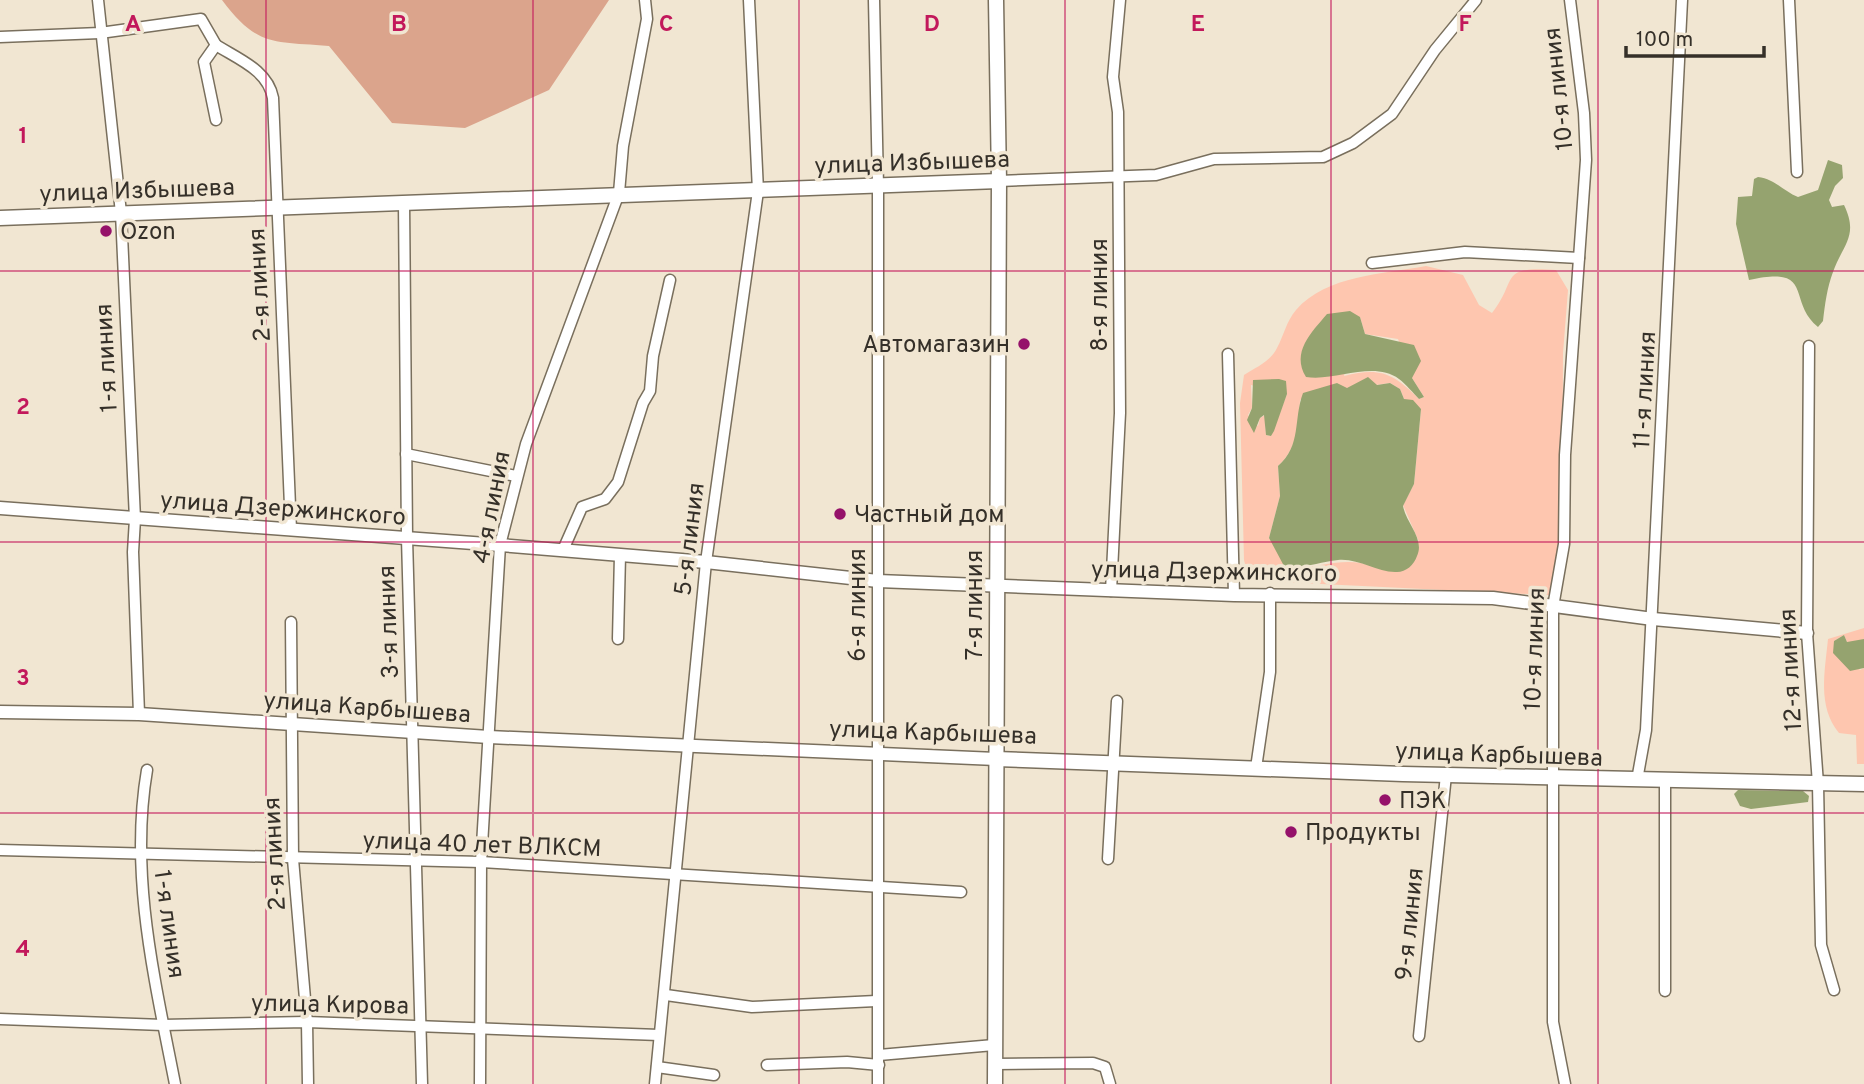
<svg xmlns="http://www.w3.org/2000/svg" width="1864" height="1084" font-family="Overpass,sans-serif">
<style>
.green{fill:#fec6af;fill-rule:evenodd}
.forest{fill:#dba48c}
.water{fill:#95a36f}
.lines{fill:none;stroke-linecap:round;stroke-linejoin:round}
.minor-casing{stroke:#796f5d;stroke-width:13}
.tertiary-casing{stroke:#796f5d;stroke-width:15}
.secondary-casing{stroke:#796f5d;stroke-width:17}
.minor{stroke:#fff;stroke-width:10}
.tertiary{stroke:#fff;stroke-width:12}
.secondary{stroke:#fff;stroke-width:14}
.grid{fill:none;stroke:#c2185b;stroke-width:2;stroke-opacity:0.55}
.poi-dot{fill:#95126a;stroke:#f1e6d2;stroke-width:2.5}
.labels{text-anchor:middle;stroke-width:7;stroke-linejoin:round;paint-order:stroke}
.street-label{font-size:24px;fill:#353029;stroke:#f1e6d2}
.poi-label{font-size:24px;fill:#353029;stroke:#f1e6d2;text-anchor:start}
.grid-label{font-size:23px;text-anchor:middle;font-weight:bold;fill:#c2185b;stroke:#f1e6d2;stroke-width:7;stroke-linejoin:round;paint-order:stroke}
</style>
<rect width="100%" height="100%" fill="#f1e6d2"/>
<g class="green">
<path d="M1426 266 1463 275 1479 305 1492 313C1519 279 1497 266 1556 270L1568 290 1563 353 1562 546 1549 595 1262 581 1248 576 1244 560 1240 403 1244 375C1256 367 1270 362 1277 348 1284 335 1286 322 1296 310 1326 275 1384 274 1426 266ZM1360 317 1365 334 1398 339 1412 378 1424 397 1419 399C1393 373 1380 367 1344 376ZM1337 383 1347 389 1390 383 1400 389 1404 399 1421 409 1414 484 1403 505 1419 542 1375 567C1347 556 1326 566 1298 568L1269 538 1280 496 1278 466C1297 449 1299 425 1300 400ZM1251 385 1287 394 1271 436 1266 435 1265 415 1260 418 1258 426 1248 415 1252 408Z"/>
<path d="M1864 628V639L1859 642H1847L1844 635 1834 641 1860 670 1864 668V764H1857L1856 735 1839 733C1817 706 1825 671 1828 639Z"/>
</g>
<path class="forest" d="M222 0H609L549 90 465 128 392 123 329 46C274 41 258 48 222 0Z"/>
<g class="water">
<path d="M1828 160 1842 165 1843 178 1835 186 1829 200 1832 207 1844 205C1859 236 1843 244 1833 272 1827 288 1825 304 1823 321L1818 327C1786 301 1816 265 1749 280L1736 224 1738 197 1752 196 1754 179 1758 177C1775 179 1783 191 1798 197L1818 190Z"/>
<path d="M1350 311 1360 317 1365 334 1414 345 1421 361 1412 378 1424 397 1419 399C1413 393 1406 384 1399 379 1373 360 1335 382 1306 377 1291 352 1311 333 1327 314Z"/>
<path d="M1368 377 1377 385 1390 383 1400 389 1404 399 1413 400 1421 409 1414 484 1403 506C1406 523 1425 539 1417 556 1414 565 1406 572 1397 572 1377 573 1359 558 1338 560 1319 562 1305 569 1284 566L1269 538 1280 496 1278 466C1302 445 1293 420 1303 393L1337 383 1347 388Z"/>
<path d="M1279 379 1286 381 1287 394 1274 431 1271 436 1266 435 1264 415 1260 418 1254 433 1247 420 1252 408 1253 380Z"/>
<path d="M1844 635 1847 642 1864 639V668L1850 671 1833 653 1834 641Z"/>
<path d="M1738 790 1803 791 1809 796 1808 802 1751 809 1740 806 1734 794Z"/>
</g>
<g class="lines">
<g class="minor-casing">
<g id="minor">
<path d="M98 0 121 213 135 519 133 552 139 714"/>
<path d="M874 0 878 186V1084"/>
<path d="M1789 0 1797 172"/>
<path d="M0 37 100 33 201 19 216 45 204 62 216 120"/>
<path d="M216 45C238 59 268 70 273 98L291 530"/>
<path d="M999 181 1156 175 1214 159 1323 157 1353 143 1392 114 1435 50 1476 0"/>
<path d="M404 202 407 538 422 1084"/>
<path d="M1372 263 1465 252 1579 258"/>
<path d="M1809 346 1807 633 1818 784 1821 945 1834 990"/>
<path d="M1228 354 1234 595"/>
<path d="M406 454 516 476"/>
<path d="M563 550 582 507 605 499 618 482 643 403 650 391 653 356 670 280"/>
<path d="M1111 591 1120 413 1118 112 1113 77 1120 0"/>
<path d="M291 622 293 859 307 1022 308 1084"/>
<path d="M618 639 620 555"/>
<path d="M1256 768 1270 672V593"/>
<path d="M147 770C129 875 155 981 175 1084"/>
<path d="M1637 780 1646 730 1682 0"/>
<path d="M1665 781V991"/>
<path d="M0 850 481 862 961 892"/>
<path d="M1108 859 1117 701"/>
<path d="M666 995 752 1007 876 1001"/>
<path d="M0 1019 163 1025 307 1022 659 1035"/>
<path d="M1419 1036 1446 775"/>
<path d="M879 1055 994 1045"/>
<path d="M995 1064 1093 1063 1105 1067 1110 1084"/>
<path d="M767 1065 847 1062 879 1065"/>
<path d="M657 1067 714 1075"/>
<path d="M480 1084 481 862 500 545 526 444 619 193 623 146 647 19 645 0"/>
<path d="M655 1084 706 562 758 191 749 0"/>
<path d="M1565 1084 1553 1022V607L1564 544 1565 455 1586 160 1584 113 1570 0"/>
</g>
</g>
<g class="tertiary-casing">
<g id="tertiary">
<path d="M0 508 500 545 706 562 878 581 1234 595 1493 598 1653 619 1807 633"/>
<path d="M0 712 139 714 489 737 996 759"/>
</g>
</g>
<g class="secondary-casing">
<g id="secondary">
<path d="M0 218 999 181"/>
<path d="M996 759 1403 774 1864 784"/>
<path d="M995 1084 999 181 996 0"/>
</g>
</g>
<use href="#minor" class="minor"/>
<use href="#tertiary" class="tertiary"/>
<use href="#secondary" class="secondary"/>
</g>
<path class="grid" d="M266 0V1084M533 0V1084M799 0V1084M1065 0V1084M1331 0V1084M1598 0V1084M0 271H1864M0 542H1864M0 813H1864"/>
<g class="poi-dot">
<circle cx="106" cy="231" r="7"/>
<circle cx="1024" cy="344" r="7"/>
<circle cx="840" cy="514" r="7"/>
<circle cx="1385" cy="800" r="7"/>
<circle cx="1291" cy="832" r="7"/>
</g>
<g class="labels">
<g class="street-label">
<text transform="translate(1558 89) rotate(-96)" y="8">10-я линия</text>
<text transform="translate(912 162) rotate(-2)" y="8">улица Избышева</text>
<text transform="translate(137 190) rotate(-2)" y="8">улица Избышева</text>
<text transform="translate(259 285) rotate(-93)" y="8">2-я линия</text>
<text transform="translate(1099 295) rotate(-90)" y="8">8-я линия</text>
<text transform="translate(106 358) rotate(-93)" y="8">1-я линия</text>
<text transform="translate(1644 390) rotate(-87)" y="8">11-я линия</text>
<text transform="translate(491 507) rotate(-79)" y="8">4-я линия</text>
<text transform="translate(283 508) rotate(4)" y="8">улица Дзержинского</text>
<text transform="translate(689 539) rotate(-83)" y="8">5-я линия</text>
<text transform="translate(1214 571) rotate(1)" y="8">улица Дзержинского</text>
<text transform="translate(857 605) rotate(-90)" y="8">6-я линия</text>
<text transform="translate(974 605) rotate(-90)" y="8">7-я линия</text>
<text transform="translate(388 622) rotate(-92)" y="8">3-я линия</text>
<text transform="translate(1534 649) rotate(-88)" y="8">10-я линия</text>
<text transform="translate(1790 670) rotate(-93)" y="8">12-я линия</text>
<text transform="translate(367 707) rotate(4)" y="8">улица Карбышева</text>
<text transform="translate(933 732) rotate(2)" y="8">улица Карбышева</text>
<text transform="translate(1499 754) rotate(2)" y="8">улица Карбышева</text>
<text transform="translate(482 844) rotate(2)" y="8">улица 40 лет ВЛКСМ</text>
<text transform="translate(274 854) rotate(-93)" y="8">2-я линия</text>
<text transform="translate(170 924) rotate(82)" y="8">1-я линия</text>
<text transform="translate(1409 924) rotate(-84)" y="8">9-я линия</text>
<text transform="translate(330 1004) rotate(1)" y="8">улица Кирова</text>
</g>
<g class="poi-label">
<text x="120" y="239">Ozon</text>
<text x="1010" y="352" text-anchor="end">Автомагазин</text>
<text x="854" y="522">Частный дом</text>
<text x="1399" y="808">ПЭК</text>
<text x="1305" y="840">Продукты</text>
</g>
</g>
<g class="grid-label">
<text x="133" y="31">A</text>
<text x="399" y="31">B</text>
<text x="666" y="31">C</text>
<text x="932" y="31">D</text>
<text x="1198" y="31">E</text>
<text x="1465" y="31">F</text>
<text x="23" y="143">1</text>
<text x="23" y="414">2</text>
<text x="23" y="685">3</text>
<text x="23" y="956">4</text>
</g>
<path d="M1626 46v10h138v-10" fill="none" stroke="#353029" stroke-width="3.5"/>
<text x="1636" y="46" font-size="21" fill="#353029" stroke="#f1e6d2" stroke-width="5" paint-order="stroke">100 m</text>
</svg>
